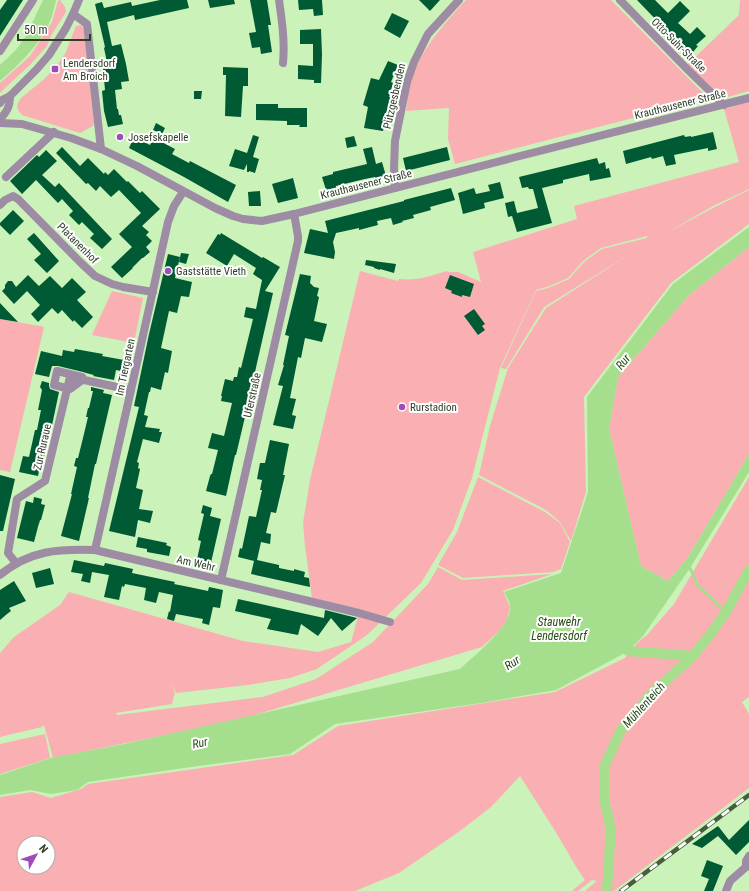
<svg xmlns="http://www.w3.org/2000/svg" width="749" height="891" font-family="'Roboto Condensed',sans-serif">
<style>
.green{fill:#fab0b3;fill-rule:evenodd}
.water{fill:#a5de8c}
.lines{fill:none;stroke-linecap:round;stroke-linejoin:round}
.stream{stroke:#a5de8c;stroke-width:3}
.canal{stroke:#a5de8c;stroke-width:10}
.building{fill:#005a33}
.minor{stroke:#9d8ca3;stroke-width:8}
.tertiary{stroke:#9d8ca3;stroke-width:8}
.rail-casing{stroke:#485c40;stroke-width:4.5}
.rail{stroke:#fff;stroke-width:3;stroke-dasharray:9;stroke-linecap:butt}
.poi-dot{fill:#9e4cbb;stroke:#fff;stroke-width:1.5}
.labels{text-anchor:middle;stroke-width:4;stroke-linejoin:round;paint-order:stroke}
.street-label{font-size:11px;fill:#2e3e27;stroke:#fff}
.poi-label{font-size:11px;fill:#2e3e27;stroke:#fff;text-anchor:start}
.water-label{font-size:12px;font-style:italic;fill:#264913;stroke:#fff}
</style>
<rect width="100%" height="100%" fill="#caf2b9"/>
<g class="green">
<path d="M59 0H60L65 7 66 12 52 34 47 46 30 65 5 88 0 93V83L30 56 52 22 58 1Z"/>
<path d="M466 0H611L703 93 702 98 699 101 455 164 448 139 449 108 406 111C408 101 408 90 411 81 421 49 444 24 466 0Z"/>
<path d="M740 0H749V91L721 99 687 65 739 15Z"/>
<path d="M82 25 84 32 94 122 93 126 80 133 22 115 18 110 17 105 21 98 42 81 56 67 66 52 76 26Z"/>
<path d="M749 102V189L743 192 740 191 743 192 713 206 668 232 713 208 749 190V224L671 283 584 397 586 492 571 541 560 522 546 510 479 475 490 426 508 368 546 308 630 254 544 307 506 369 501 368 536 291 548 288 569 279 584 262 602 249 647 238V236L601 248 583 261 568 278 547 287 536 290 500 368 472 478 453 530 421 583 367 635 317 669 290 678 248 685 176 693 171 682 175 693 172 704 116 713 117 715 263 697 316 679 373 642 428 584 438 567 462 580 552 574 503 591 510 607 507 620 499 631 482 647 238 720 53 758 44 725 42 727 0 737V653L14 637 60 605 69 592 243 641 318 652 351 642 360 609 312 598 305 546 303 523 310 480 360 271 398 281 399 279C417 281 430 276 447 271L448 272H458L481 282 473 252 577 219 574 206 739 162 724 109Z"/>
<path d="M749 247V454L687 559 668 581 641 566 609 429 618 377 689 295Z"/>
<path d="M112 291 143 298 134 343 92 335Z"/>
<path d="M0 319 40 326 44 327 10 472 0 470Z"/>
<path d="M478 477 545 512 560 523 570 542 561 569 553 572 463 578 438 565 457 532Z"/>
<path d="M749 477V697L742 702 749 714V788L614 891H585L597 881 592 880 578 891H572L585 880 575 865 557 834 520 776 491 807 460 831 399 873 355 891H0V797L32 792 51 798 81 789 88 784 293 755 338 726 555 692 625 658 638 642 647 635 674 604ZM24 843H48V867H24Z"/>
<path d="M45 734 50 758 0 774V744Z"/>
</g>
<g class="water">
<path d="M43 0H56C54 7 53 15 50 21 41 43 18 66 0 81V65L15 51 26 36Z"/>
<path d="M749 227V247L689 295 618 377 609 429 641 566 668 581 687 559 749 454V472L690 568 643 636 628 651 621 655 556 690 481 703 335 724 290 754 198 766 88 782 77 790 51 794 30 790 0 795V775L51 758 124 744 460 669C473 657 513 625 510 606 510 602 506 596 504 592L561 573 588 492 587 397 673 284Z"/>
</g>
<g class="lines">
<g class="stream">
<path d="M690 568 698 586 726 612"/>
<path d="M607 891V889"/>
</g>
<g class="canal">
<path d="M628 651 693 656"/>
<path d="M607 889 611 829 604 799V767L621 730 651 694 669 678 693 656 712 632 726 612 749 570"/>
</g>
</g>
<g class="building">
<path d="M7 0H23L0 36V10Z"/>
<path d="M160 0H187L189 8 135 20 134 15 107 22 112 46 121 44 126 64 129 81 121 82 122 89 115 90 117 109H118L119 115H121L123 124 108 127 104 111 102 91 105 90 103 68 108 67 104 48 105 47 95 4 102 2 104 8 131 2 132 6Z"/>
<path d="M208 0H234L235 4 210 8Z"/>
<path d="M250 0H267L271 25H268L272 52 261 54 260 47 252 48 249 33 256 32Z"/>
<path d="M298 0H322L323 15 314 16 313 9 299 10Z"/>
<path d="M419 0H440L430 11Z"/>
<path d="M637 0H655L668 13 680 1 690 11 678 23 690 34 697 27 706 36 696 45 698 46 693 52 691 50 688 53Z"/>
<path d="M392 13 409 21 400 38 384 29Z"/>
<path d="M321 29 322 54 321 83H314V80L298 79V65L313 66V44H300V30Z"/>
<path d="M388 61 398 65 391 82 393 83 389 97H390L383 131 364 128 368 107 363 105 371 78 379 80Z"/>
<path d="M223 67 248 68V86H243L241 117 225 116 226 75H223Z"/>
<path d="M194 91H202L201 99H194Z"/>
<path d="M256 104H278V108H307V127H299L300 125H287V121L256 120Z"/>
<path d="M156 123 165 128 162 134 153 130Z"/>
<path d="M713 132 717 149 708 151V148L698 150 674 155 676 164 666 166 663 156 652 159 651 157 626 164 623 151 684 135 685 137 691 136V137Z"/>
<path d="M253 135 259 137 253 157 259 159 255 173 249 171V172H247V164L244 170 229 166 235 149 247 153Z"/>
<path d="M354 136 357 146 347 148 345 138Z"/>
<path d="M134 137 150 145 154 138 175 149 172 154 189 163 190 161 236 185 228 202 184 177 129 148Z"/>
<path d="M62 147 80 166 88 158 104 174 105 172 108 175 114 169 127 182 128 181 140 193 142 191 160 209 142 226 149 232 146 235 152 241 146 247 150 252 143 258H142L132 268H133L122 278 111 267 132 247 119 234 141 213 119 190 111 197 100 186 96 191 88 183 86 184 56 153Z"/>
<path d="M372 147 376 164 382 162 386 176 375 179V177L365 179 336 186V188L326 190 322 177 333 174V172L367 164 363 149Z"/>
<path d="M447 147 450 160 406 171 403 158Z"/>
<path d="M46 150 57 161 42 175 55 187 59 183 112 239 102 249 90 238 94 234 82 222 79 225 69 215 73 211 62 199 58 203 36 180 22 194 10 181 37 155 39 157Z"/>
<path d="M597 158 599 164 605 162 606 169 609 168 611 177 590 181 589 174 563 180V183L542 188 552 223 517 232 512 216 508 217 505 203 514 201 517 213 538 208 533 189H529L528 187 522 188 519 177Z"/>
<path d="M293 178 298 198 278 203 272 184Z"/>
<path d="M500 182 504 198 484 203 485 208 463 214 458 193 474 188 476 194 490 191 488 185Z"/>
<path d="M451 188 455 200 430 207 431 210 413 215 414 218 402 221 403 222 393 225 391 218 377 221 378 225 359 230V228L336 233 333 242 335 252 334 259 304 253 310 229 328 233 325 221 404 201V200Z"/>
<path d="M260 191 261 206H249L248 192Z"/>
<path d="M13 210 24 221 10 235 0 225V223Z"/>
<path d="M34 233 59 261 47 273 34 260 41 254 27 239Z"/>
<path d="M221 233 262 258 263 257 280 267 265 291 273 293 257 363 249 400 236 455H235L226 496 206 491 210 476 211 474H212L218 450 208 448 212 433 224 436 232 403 221 401 222 396H221L225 379 233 381 234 377H237L239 367 241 368 253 319 244 317 246 307 256 309 262 280 253 274 256 268 234 254 227 266 206 253 218 234 220 235Z"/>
<path d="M181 253 189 254 186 264 179 262Z"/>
<path d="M168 254 180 257 175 278 192 282 189 297 181 296 177 313 169 311 161 348 172 351 168 373 165 372 161 390 151 387 150 392H149L144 415 148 416 145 427 160 429 159 432H162L159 443 143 439 137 462 139 463 138 468 140 469 136 488 143 490 139 509 153 511 150 523 138 520 135 537 109 531 139 407 134 406 149 334Z"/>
<path d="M366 260 396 264 394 273 380 269V270L374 268V267L365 265Z"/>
<path d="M300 274 311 276 310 283 314 287 319 288 317 296 319 297 314 321 327 324 322 342 305 338 301 358 298 357 290 398 296 399 292 415 296 416 293 429 273 425 283 386 278 385 284 365H283L289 336 285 335Z"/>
<path d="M28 275 39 286 50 276 62 288 72 278 86 292 77 300 93 317 82 328 74 320 73 322 62 310 58 314 52 308 38 322 31 314 40 305 27 291 14 304 2 291 5 288V285L8 281H12L16 287Z"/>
<path d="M450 275 474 284 470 297 462 295V297L451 293 452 291 445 288Z"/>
<path d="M0 303 18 322 0 319Z"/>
<path d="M474 309 485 324 482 326 485 330 478 335 464 316Z"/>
<path d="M75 349 103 354 102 356 124 360 121 371 116 370 114 380 93 376 94 375 86 373 83 372 58 366H52L49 377 35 374 41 351 62 356 63 350 74 352Z"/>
<path d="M42 381 49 383V386L50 389 59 392 46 454 45 453V456L42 455 38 476 19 472 23 456 29 457 35 430H37L41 410H38L42 390 40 387Z"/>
<path d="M91 387 104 390 103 393 112 395 96 464H95L88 498H89L79 541 61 536 72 494H71L77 467 74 466 76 458H78L83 438 88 417H86L88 408H89L93 391H91Z"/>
<path d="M270 440 289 444 283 475H285L276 513 271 512 266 533 271 534 270 544 261 542 257 560 279 565V568L294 571V569L305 572 304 577 309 578 310 587 251 574 254 561 238 557 240 548 242 549 249 516 256 517 262 490H260L262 480 257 479 260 463H265Z"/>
<path d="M0 475 15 479 3 531H0Z"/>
<path d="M34 497 42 499 41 504 45 505 41 520H40L39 524V523L34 542 17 538 26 501 33 503Z"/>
<path d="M203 505 212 508 210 516 221 519 210 567 196 564 201 541 198 540 204 514 201 513Z"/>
<path d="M138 537 167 543 166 545 171 547 169 556 147 552V549L136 547Z"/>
<path d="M74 560 104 566 105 563 133 569 132 573 175 582 174 584 189 587 208 591 209 587 223 590 220 608 213 607 209 625 202 623 203 619 176 614 174 621 167 619 169 611 170 612 173 595 159 592 156 603 144 600 146 588 125 584 124 587 122 586 119 600 104 597 109 575 92 572 90 583 81 581 83 574 71 572Z"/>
<path d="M50 568 54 584 36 588 32 573Z"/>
<path d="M14 581 26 601 9 608 11 611 7 614 0 620V590Z"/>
<path d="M238 599 324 618 325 610 357 618 342 631 331 618 318 636 301 624 298 635 267 629 271 619 235 611Z"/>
<path d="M749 820V842L736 855 718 836 702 848 692 844 718 826 729 840Z"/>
<path d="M707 860 723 866 713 891H704L709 879 701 876Z"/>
</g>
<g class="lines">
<g class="minor">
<path d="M279 0C282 21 285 42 283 63"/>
<path d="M620 0 688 70 724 105"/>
<path d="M73 14 87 24 101 149"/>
<path d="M0 51 33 0"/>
<path d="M0 103 2 100 10 96 37 69 49 55 66 28 73 14 79 0"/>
<path d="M0 119C7 112 10 106 10 96"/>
<path d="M6 177 54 132"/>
<path d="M395 188 394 168 395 141 407 82 414 62 428 34 459 0"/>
<path d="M0 205 5 200 13 196 18 199 80 262 95 276 112 284 123 287 153 292"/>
<path d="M57 371 82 377 81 381 70 389 54 385Z"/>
<path d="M95 550 131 390 168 222 174 206 183 192"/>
<path d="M16 563 8 553 17 499 45 481 70 377 131 390"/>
<path d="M0 575C30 550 58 549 95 550L359 613 390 622"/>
<path d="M221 580 298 241V236L294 214"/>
<path d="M746 867V861L749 856"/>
<path d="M726 891 730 881 746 867"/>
</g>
<path class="tertiary" d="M0 123 22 124 71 138 101 149 137 166 215 208 233 216 243 219 262 221 294 214 512 158 749 98"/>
<g class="rail-casing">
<path id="rail" d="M621 891 749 795"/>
</g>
<use href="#rail" class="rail"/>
</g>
<g class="poi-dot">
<rect x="51" y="65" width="8" height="8" rx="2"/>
<circle cx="120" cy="137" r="4"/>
<circle cx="168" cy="271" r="4"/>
<circle cx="402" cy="407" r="4"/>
</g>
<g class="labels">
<g class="street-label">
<text transform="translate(679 45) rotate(45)" y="4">Otto-Suhr-Straße</text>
<text transform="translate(394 96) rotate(-77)" y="4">Pützgesbenden</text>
<text transform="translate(680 104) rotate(-14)" y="4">Krauthausener Straße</text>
<text transform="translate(366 184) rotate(-14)" y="4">Krauthausener Straße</text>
<text transform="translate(78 243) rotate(45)" y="4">Platanenhof</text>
<text transform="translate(125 367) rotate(-78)" y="4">Im Tiergarten</text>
<text transform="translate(252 395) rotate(-77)" y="4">Uferstraße</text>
<text transform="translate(42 447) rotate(-77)" y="4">Zur Ruraue</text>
<text transform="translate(196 563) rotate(13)" y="4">Am Wehr</text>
</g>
<g class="poi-label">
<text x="63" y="67">Lendersdorf<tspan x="63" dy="13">Am Broich</tspan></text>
<text x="128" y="141">Josefskapelle</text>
<text x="176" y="275">Gaststätte Vieth</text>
<text x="410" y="411">Rurstadion</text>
</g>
<g class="water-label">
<text transform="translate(623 362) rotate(-52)" y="4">Rur</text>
<text x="559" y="626">Stauwehr<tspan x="559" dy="14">Lendersdorf</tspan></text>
<text transform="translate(512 663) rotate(-34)" y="4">Rur</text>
<text transform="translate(644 705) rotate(-48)" y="4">Mühlenteich</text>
<text transform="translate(200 743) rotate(-12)" y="4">Rur</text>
</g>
</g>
<g transform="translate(36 855) rotate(50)"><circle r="19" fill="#ffffff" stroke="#abb2a9"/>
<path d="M0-3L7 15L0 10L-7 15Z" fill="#9e4cbb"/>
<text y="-6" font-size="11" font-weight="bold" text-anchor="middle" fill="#2e3e27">N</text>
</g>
<path d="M18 34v6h72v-6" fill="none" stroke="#2e3e27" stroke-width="2"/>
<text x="24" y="34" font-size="12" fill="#2e3e27" stroke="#ffffff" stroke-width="3" paint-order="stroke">50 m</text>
</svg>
